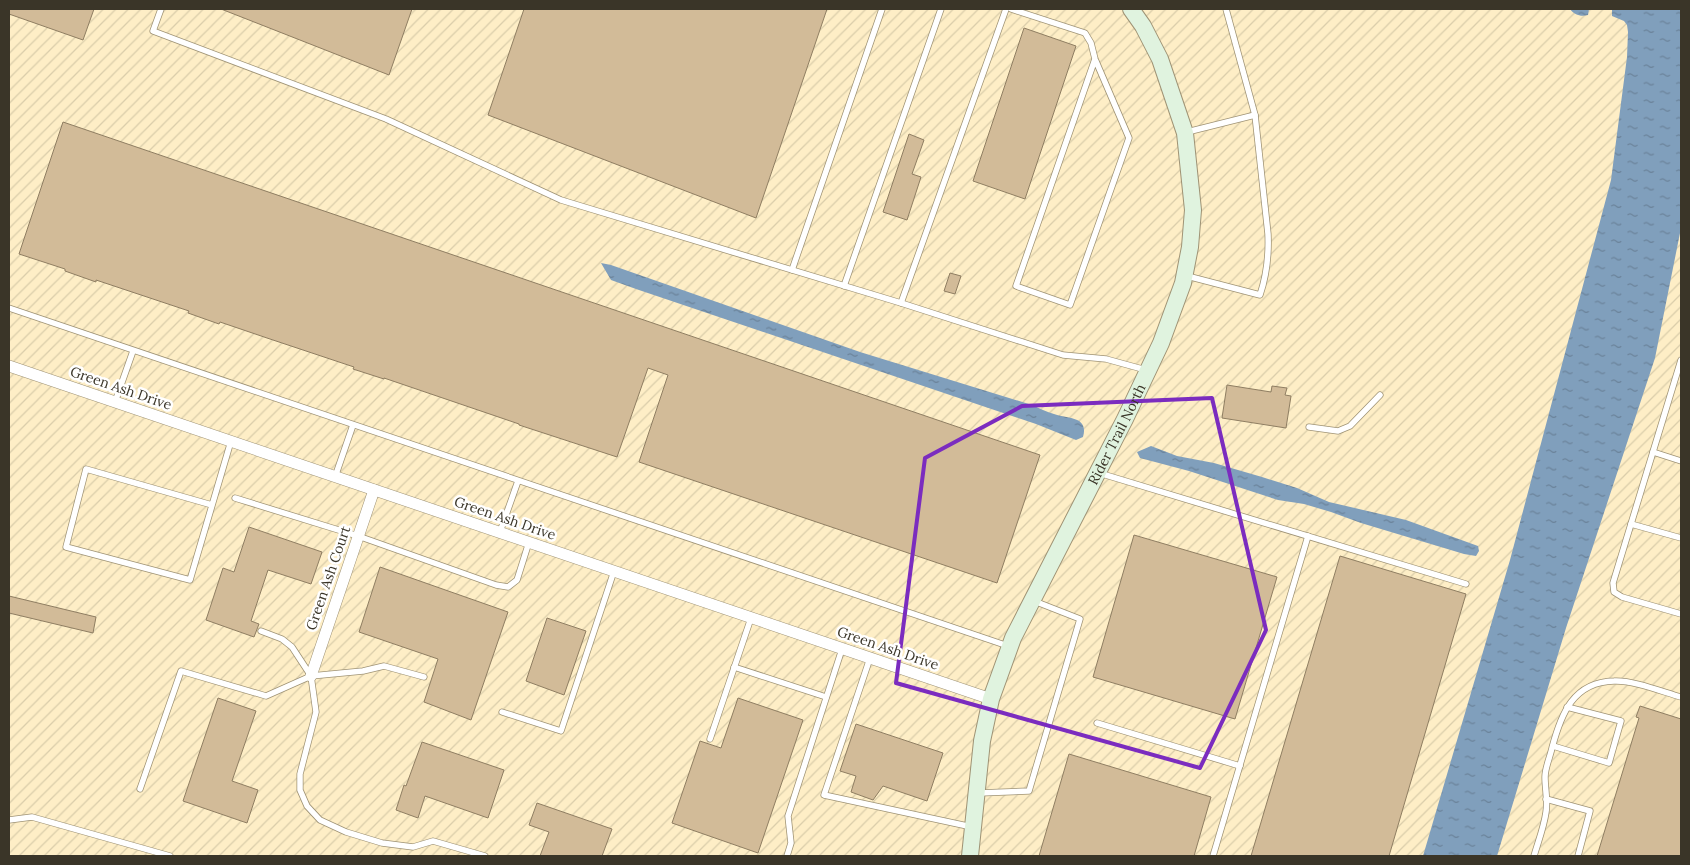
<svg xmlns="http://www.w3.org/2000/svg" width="1690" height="865" font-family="Lora,serif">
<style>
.industrial{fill:url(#industrial-furrows)}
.water{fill:url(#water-ripples)}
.building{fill:#d2bb98;stroke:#8f7e62}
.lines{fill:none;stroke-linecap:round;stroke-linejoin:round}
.lane-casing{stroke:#9f9375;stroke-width:7}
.street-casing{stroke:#9f9375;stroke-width:12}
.secondary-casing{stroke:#9f9375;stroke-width:18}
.lane{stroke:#fff;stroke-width:5.5}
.street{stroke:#fff;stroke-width:11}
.secondary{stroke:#e0f3df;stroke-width:16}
.marked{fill:none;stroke:#7b2cbf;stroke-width:4;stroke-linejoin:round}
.labels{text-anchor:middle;stroke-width:5;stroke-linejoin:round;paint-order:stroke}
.street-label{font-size:14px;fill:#3a3528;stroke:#fff}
</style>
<defs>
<pattern id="industrial-furrows" width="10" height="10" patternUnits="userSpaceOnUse" patternTransform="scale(1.25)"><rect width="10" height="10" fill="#feeec6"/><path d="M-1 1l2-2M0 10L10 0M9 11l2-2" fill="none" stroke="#dacdaa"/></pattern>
<pattern id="water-ripples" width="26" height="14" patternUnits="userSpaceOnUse" patternTransform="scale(1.25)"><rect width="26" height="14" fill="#809fbc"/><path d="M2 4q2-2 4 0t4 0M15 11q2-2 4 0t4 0" fill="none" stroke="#6a8299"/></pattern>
</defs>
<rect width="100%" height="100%" fill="#fff9ec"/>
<rect class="industrial" x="9" y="9" width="1672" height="847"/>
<g class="water">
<path d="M1570 9H1589L1588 15C1581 17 1574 15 1570 9Z"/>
<path d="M1612 9H1681V228L1655 358 1566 628 1497 856H1423L1510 560 1611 180 1627 57 1628 32 1627 25 1624 21 1612 16Z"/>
<path d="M601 263 611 265 860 352 1032 405C1039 408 1047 412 1054 414 1068 419 1089 416 1083 437L1076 440 1036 424 636 289 611 280Z"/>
<path d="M1151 446 1177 456 1214 463 1262 477 1297 488 1329 502 1406 520 1478 546 1479 551 1476 556 1464 554 1361 523 1331 512 1304 504 1278 500 1189 471 1140 458 1137 452Z"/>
</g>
<g class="building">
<path d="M9 9H94L83 40 9 14Z"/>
<path d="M221 9H412L389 75Z"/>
<path d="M524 9H827L756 218 488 115Z"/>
<path d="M1024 28 1076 46 1025 199 973 181Z"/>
<path d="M63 122 1040 455 997 583 639 462 668 375 648 368 617 457 519 425V424L384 378V379L353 369 354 367 267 338 220 322 219 324 188 313 189 311 96 280V282L65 271V269L19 254Z"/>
<path d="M909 134 924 140 912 174 921 177 907 220 883 212Z"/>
<path d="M950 273 961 276 955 294 944 291Z"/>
<path d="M1227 385 1271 392 1272 386 1287 388 1285 395 1291 396 1286 428 1222 418Z"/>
<path d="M249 527 322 552 311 584 268 570 251 621 259 624 254 637 206 620 223 568 234 572Z"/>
<path d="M1134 535 1277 577 1235 719 1093 677Z"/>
<path d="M1340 556 1466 594 1389 856H1251Z"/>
<path d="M380 567 508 612 471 720 424 702 438 659 359 632Z"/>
<path d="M9 596 96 617 93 633 9 613Z"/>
<path d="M547 618 586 631 564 695 526 681Z"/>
<path d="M218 698 256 711 232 781 258 790 247 823 183 801Z"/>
<path d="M738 698 803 720 758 853 672 823 700 741 721 748Z"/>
<path d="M1640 706 1681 719V856H1597L1639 718 1636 717Z"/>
<path d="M856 724 943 753 927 801 883 786 873 800 851 792 856 776 840 771Z"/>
<path d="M422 742 504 770 488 818 425 796 418 818 396 810 404 785 406 786Z"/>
<path d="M1069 754 1211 797 1194 856H1039Z"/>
<path d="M537 803 612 829 602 856H540L549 832 529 825Z"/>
</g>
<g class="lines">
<g class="lane-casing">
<g id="lane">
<path d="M161 9 153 31 386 119 561 200 901 303 1063 355 1106 359 1146 370"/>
<path d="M1011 9 1085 33 1091 43 1095 59 1129 138 1070 305 1016 286 1095 59"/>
<path d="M1187 132 1255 115"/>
<path d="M792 270 882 9"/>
<path d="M1187 276 1260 295C1267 274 1269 256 1268 234L1255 115 1226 9"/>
<path d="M844 286 941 9"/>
<path d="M901 303 1006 9"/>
<path d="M9 308 1008 646"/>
<path d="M1681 360 1613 583 1614 592 1622 597 1681 614"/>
<path d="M115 402 133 351"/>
<path d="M1309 427 1338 431 1350 426 1380 395"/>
<path d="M1653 452 1681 461"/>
<path d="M1099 473 1466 584"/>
<path d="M335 477 353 425"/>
<path d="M235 498 358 536 496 585 508 587 517 580 529 542"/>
<path d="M212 505 86 469 66 547 190 580 231 441"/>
<path d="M1631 524 1681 538"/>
<path d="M500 532 518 481"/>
<path d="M261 631 282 639 292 647 311 676 316 712 300 774V790L307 806 320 820 346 832 382 843 413 847 433 841 485 856"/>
<path d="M870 658 824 795 972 827"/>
<path d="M734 667 826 697"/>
<path d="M502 712 561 731 614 571"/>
<path d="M1097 723 1240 766"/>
<path d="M710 739 751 618"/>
<path d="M1553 746 1609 763 1621 721 1567 707"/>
<path d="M140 789 181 671 266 696 311 676 363 671 384 666 424 677"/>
<path d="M979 793 1029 791 1080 619 1034 601"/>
<path d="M1546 799 1590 811 1578 856"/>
<path d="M9 820 32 817 170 856"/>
<path d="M787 856 791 843 788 816 842 649"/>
<path d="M1213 856 1308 536"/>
<path d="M1534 856C1538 842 1544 827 1546 812 1548 801 1545 789 1545 777 1545 768 1550 757 1552 748 1561 714 1573 682 1614 681 1633 680 1663 692 1681 697"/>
</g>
</g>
<g class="street-casing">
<g id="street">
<path d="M9 366 991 699"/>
<path d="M311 676 374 490"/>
</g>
</g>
<g class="secondary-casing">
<g id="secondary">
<path id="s1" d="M970 856 982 741 991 699 1013 638 1125 419 1161 343 1183 283 1190 247 1193 210 1185 133 1160 59 1143 26 1131 9"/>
</g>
</g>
<use href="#lane" class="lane"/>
<use href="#street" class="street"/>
<use href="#secondary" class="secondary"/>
</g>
<path class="marked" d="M1212 398 1266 630 1200 768 896 683 925 458 1022 406Z"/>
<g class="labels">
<g class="street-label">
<text transform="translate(121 388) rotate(19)" y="5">Green Ash Drive</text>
<text dy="5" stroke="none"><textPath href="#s1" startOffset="452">Rider Trail North</textPath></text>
<text transform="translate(505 518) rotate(19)" y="5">Green Ash Drive</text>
<text transform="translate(328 578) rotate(-71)" y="5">Green Ash Court</text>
<text transform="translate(888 648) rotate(19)" y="5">Green Ash Drive</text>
</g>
</g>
<rect width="1690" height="865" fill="none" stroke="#3a3528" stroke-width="20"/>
</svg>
